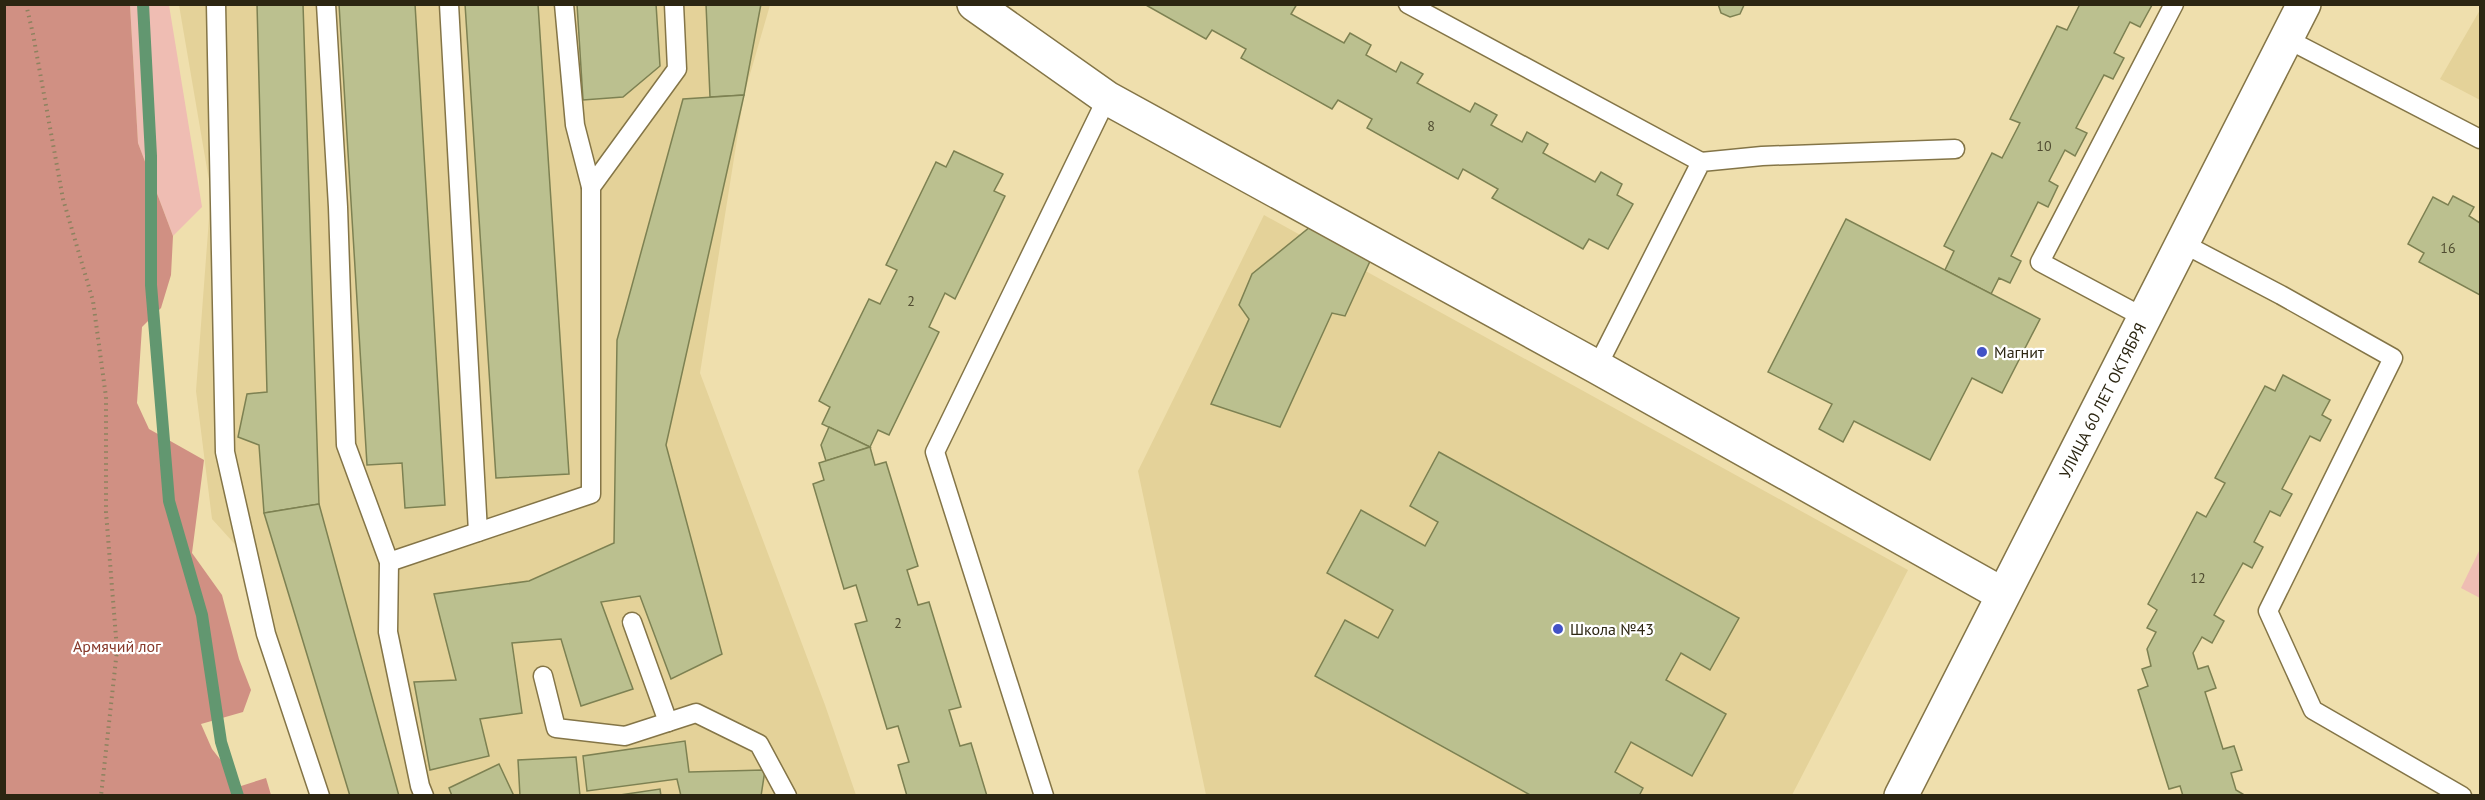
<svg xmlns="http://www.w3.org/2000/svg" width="2485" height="800" font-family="'PT Sans',sans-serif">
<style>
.built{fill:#e4d299}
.green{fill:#efbdb3}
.forest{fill:#d09083}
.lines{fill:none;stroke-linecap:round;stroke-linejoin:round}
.stream{stroke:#629770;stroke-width:12}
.building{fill:#bbc08f;stroke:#7d8152;stroke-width:1.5}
.lane-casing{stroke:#847547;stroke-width:21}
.street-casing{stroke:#847547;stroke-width:36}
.path{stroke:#8d825f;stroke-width:4;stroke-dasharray:1.5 4.5;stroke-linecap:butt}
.lane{stroke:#fff;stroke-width:18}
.street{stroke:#fff;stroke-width:33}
.poi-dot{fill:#4252c6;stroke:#fff;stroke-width:2}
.labels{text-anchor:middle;stroke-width:4.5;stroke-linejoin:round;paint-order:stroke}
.number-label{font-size:14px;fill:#504c31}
.poi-label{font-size:16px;fill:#2c2612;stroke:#fff;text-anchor:start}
.street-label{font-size:16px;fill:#2c2612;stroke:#fff}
.park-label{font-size:16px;fill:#87392a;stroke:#fff}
</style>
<rect width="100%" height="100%" fill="#efdfad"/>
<g class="built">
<path d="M179 5H770L744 95 700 373 825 705 856 795H318L293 716 261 573 212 519 196 391 211 192Z"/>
<path d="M2480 10V100L2440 79Z"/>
<path d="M1264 215 1908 570 1792 795H1206L1138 471Z"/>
</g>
<g class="green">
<path d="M130 5H169L202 207 173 236 138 143Z"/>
<path d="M2480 549V598L2461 588Z"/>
</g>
<path class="forest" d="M5 4 130 5 138 143 173 236 171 275 161 308 142 327 137 403 149 429 204 460 192 553 222 595 239 659 251 690 243 712 201 724 212 749 241 786 266 778 271 795H5Z"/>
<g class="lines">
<path class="stream" d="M143 4 151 156V285L169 501 202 615 221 742 238 796"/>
</g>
<g class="building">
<path d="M257 4H303L319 504 264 513 259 445 238 437 247 394 267 392Z"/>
<path d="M339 4H415L445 505 405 508 402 463 367 465Z"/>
<path d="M465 4H538L569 474 496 478Z"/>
<path d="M577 4H656L660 66 623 97 583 100Z"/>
<path d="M706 4H761L744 95 710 97Z"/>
<path d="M1144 4H1297L1291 14 1344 43 1350 33 1371 45 1366 55 1396 72 1401 62 1423 74 1417 83 1470 112 1475 103 1497 115 1491 125 1522 142 1527 132 1548 144 1543 153 1595 182 1601 172 1622 184 1617 195 1633 204 1608 249 1589 239 1583 249 1492 198 1498 189 1463 169 1458 179 1367 128 1372 119 1338 100 1332 109 1241 58 1246 49 1212 30 1206 39Z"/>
<path d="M1718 4H1744V5L1740 14 1730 17 1721 13Z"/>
<path d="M2080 4 2152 5 2140 27 2130 22 2114 53 2124 58 2113 79 2104 75 2076 128 2087 133 2075 156 2065 150 2049 181 2058 186 2048 207 2038 202 2011 256 2021 261 2010 283 1999 278 1991 294 1945 270 1954 251 1944 246 1992 153 2002 158 2020 123 2010 119 2057 26 2067 30Z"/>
<path d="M744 95 666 445 722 654 671 679 640 596 601 602 633 689 581 706 561 639 512 643 522 713 480 719 489 756 430 770 414 682 456 680 434 594 529 581 614 543 617 340 683 99Z"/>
<path d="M954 151 1003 174 994 191 1005 196 955 299 945 293 929 327 939 332 889 435 878 430 870 447 822 424 830 407 819 401 869 299 880 304 897 270 886 265 936 162 946 167Z"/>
<path d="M2453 196 2474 207 2469 216 2480 223V295L2419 262 2424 253 2408 244 2433 197 2448 205Z"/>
<path d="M1846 219 2040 319 2002 393 1972 378 1930 460 1854 421 1843 442 1819 429 1832 404 1768 372Z"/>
<path d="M1315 223 1371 259 1345 316 1332 313 1280 427 1211 404 1249 319 1239 305 1252 274Z"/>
<path d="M2283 375 2330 400 2322 415 2331 420 2320 441 2310 436 2282 489 2292 494 2280 516 2270 511 2254 542 2263 547 2252 568 2243 563 2214 615 2224 621 2212 643 2202 637 2193 653 2198 669 2208 666 2216 688 2205 692 2223 749 2234 746 2242 770 2231 773 2236 790 2246 796H2183L2180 786 2169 789 2138 690 2148 686 2142 669 2151 666 2147 649 2156 632 2147 628 2157 610 2148 604 2197 512 2206 517 2225 483 2215 478 2265 386 2275 391Z"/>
<path d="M829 427 870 447 826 461 821 445Z"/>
<path d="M870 447 875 465 886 462 918 566 907 570 918 605 929 602 961 707 949 710 960 746 971 743 987 796H907L898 765 909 762 898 726 887 729 855 624 867 621 856 585 844 589 813 484 824 480 819 463Z"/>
<path d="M1439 452 1739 618 1710 670 1681 653 1666 680 1726 714 1692 776 1631 742 1615 772 1643 788 1639 796H1532L1315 676 1345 620 1378 638 1393 610 1327 573 1361 510 1425 546 1438 522 1410 506Z"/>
<path d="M319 504 399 796H350L264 513Z"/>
<path d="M685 741 689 772 765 770 761 796H681L677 779 587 791 583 756Z"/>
<path d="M576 757 580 796H520L518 760Z"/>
<path d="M499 764 514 796H452L449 788Z"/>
<path d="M660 789 661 796H613Z"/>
</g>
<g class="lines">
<g class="lane-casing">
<g id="lane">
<path d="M216 4 225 452 266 634 320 796"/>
<path d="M326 4 338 207 346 445 389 562 388 632 420 786 424 796"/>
<path d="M449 4 478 532"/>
<path d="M564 4 575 125 591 187"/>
<path d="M1408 4 1701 162"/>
<path d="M2287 39 2480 139"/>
<path d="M2182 243 2281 295 2393 358 2268 611 2313 710 2462 796"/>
<path d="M2143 317 2040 262 2174 4"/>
<path d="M1597 367 1701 162 1762 156 1955 149"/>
<path d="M389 562 591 494V187L677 69 674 4"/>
<path d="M632 622 668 722"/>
<path d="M543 676 556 728 625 736 696 713 759 744 787 796"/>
<path d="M1044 796 935 452 1107 98"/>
</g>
</g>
<g class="street-casing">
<g id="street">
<path d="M974 4 1107 98 1597 367 2002 594"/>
<path id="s1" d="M1901 796 2304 4"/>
</g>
</g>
<path class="path" d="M26 4 33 34 63 199 93 301 106 397V512L117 650 101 796"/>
<use href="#lane" class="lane"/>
<use href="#street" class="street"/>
</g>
<g class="poi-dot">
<circle cx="1982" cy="352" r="6"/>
<circle cx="1558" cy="629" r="6"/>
</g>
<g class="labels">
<g class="number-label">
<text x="1431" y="131">8</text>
<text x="2044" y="151">10</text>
<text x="2448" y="253">16</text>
<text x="911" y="306">2</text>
<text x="2198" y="583">12</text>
<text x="898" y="628">2</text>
</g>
<g class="poi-label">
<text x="1994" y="358">Магнит</text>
<text x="1570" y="635">Школа №43</text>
</g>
<g class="street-label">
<text dy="6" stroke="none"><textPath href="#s1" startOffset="444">УЛИЦА 60 ЛЕТ ОКТЯБРЯ</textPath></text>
</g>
<g class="park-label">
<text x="117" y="652">Армячий лог</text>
</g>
</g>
<rect width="2485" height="800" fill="none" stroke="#2c2612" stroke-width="12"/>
</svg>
